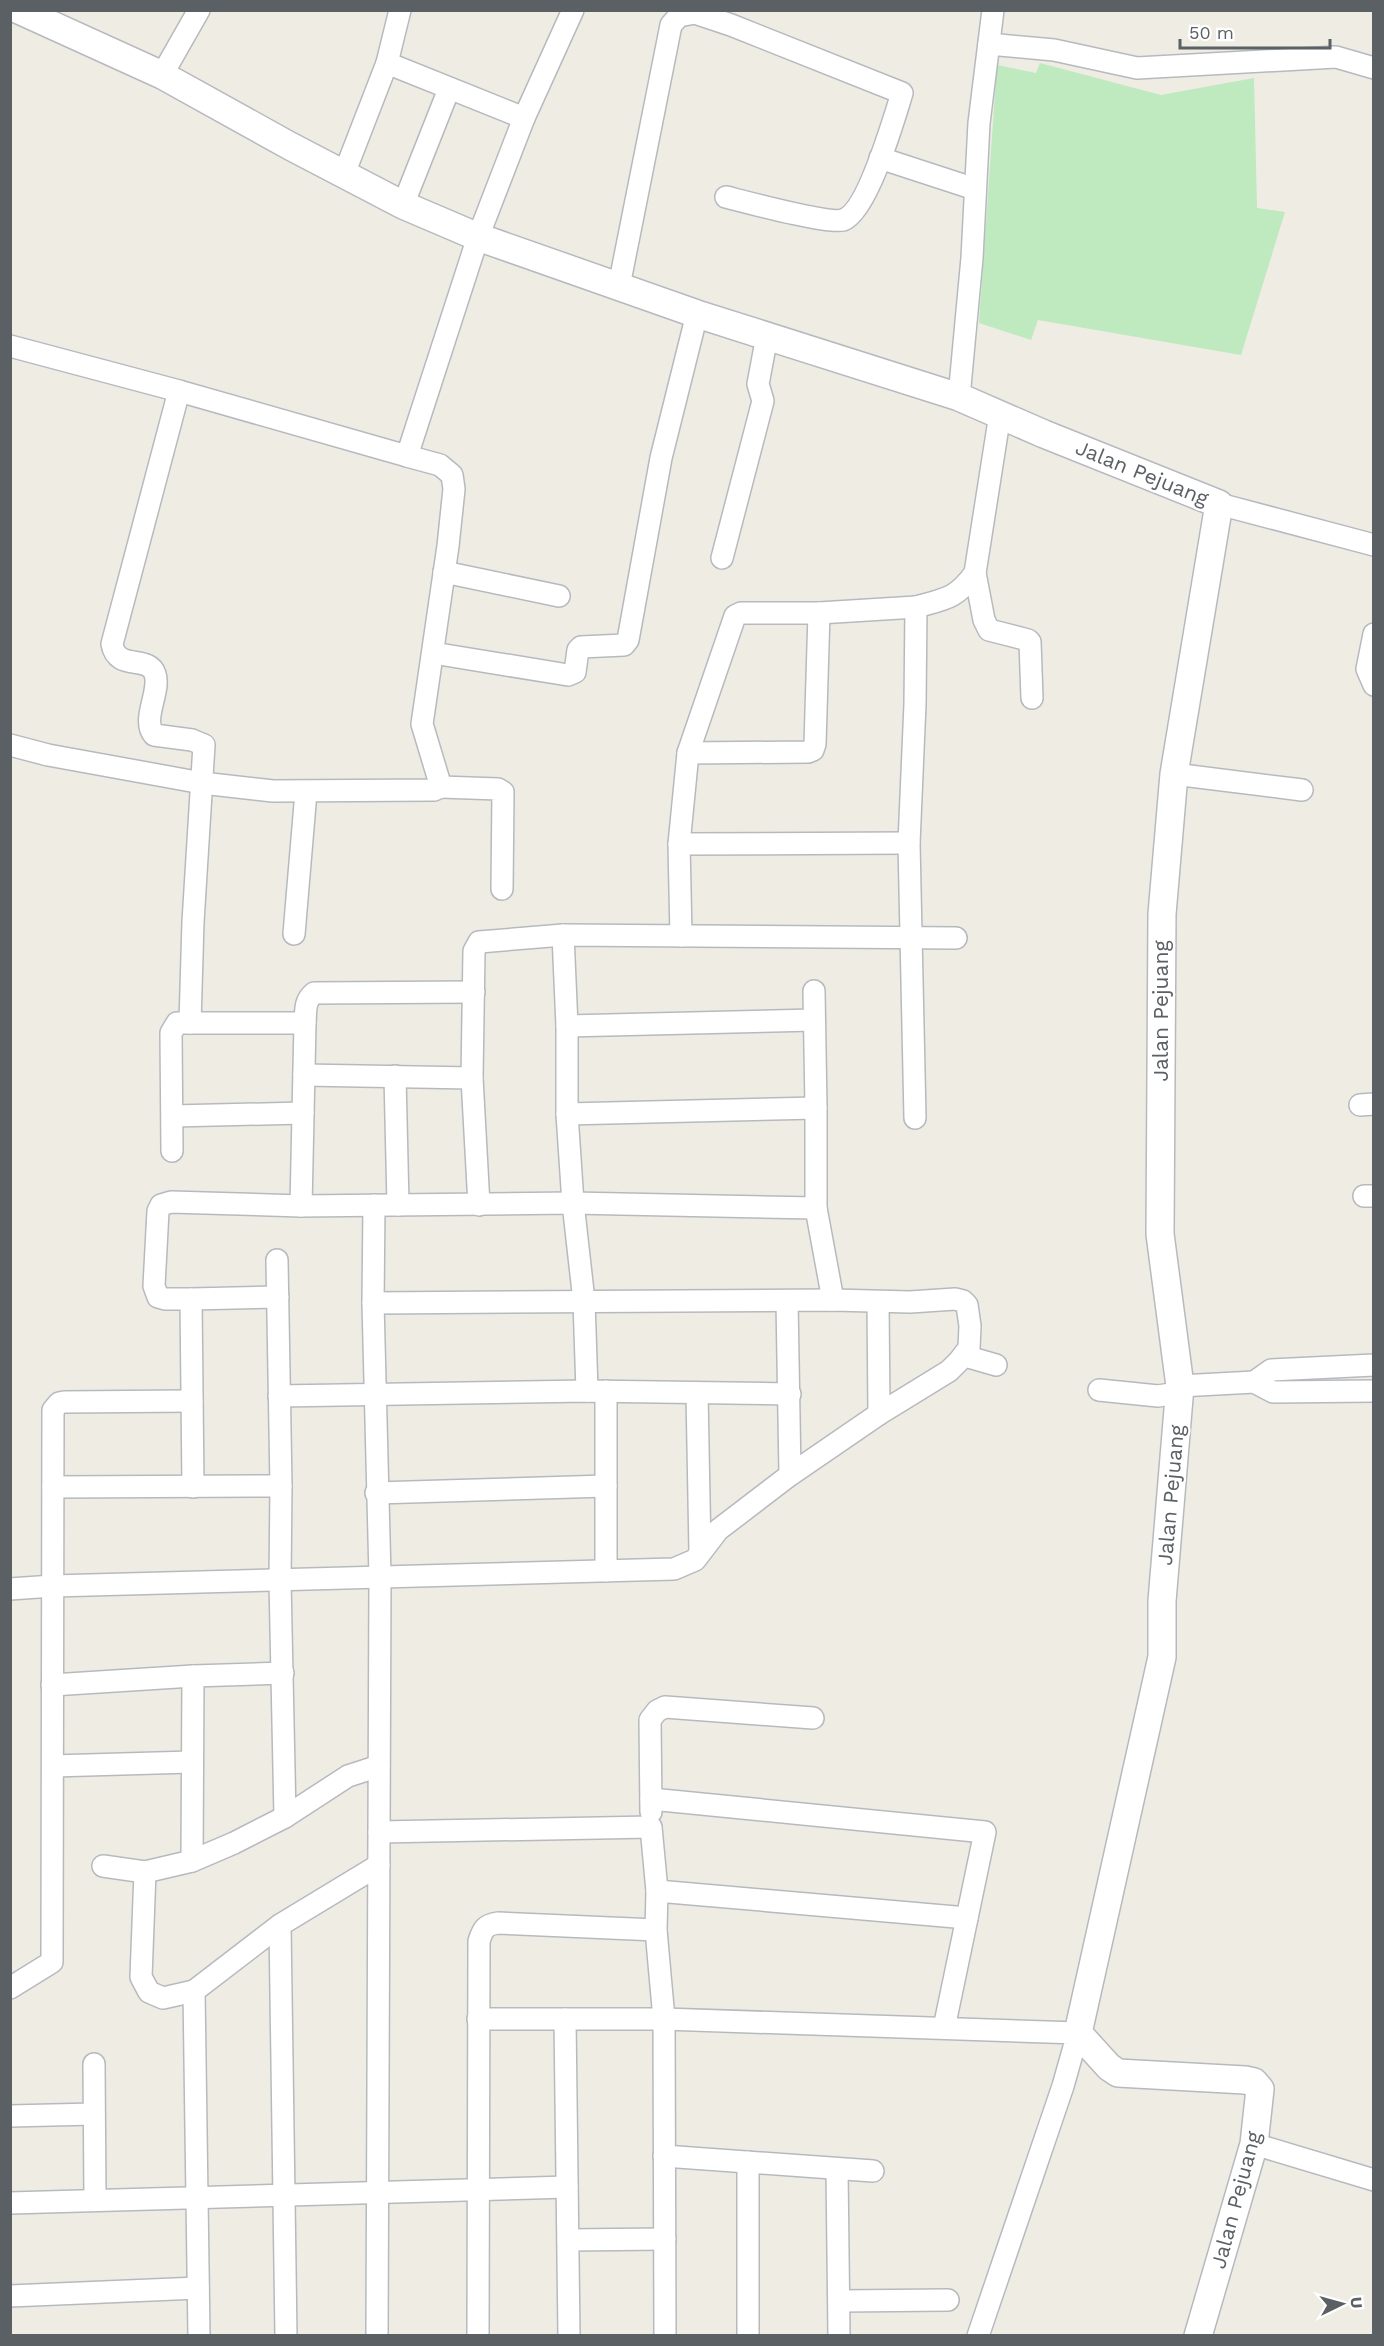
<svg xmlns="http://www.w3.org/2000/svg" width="1384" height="2346" font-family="'Work Sans',sans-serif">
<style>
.green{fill:#bfe9be}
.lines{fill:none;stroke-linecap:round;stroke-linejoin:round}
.minor-casing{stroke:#b6babf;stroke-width:24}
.tertiary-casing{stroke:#b6babf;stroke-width:30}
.minor{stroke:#fff;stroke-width:21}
.tertiary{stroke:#fff;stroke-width:27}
.labels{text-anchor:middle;stroke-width:4.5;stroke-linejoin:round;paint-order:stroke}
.street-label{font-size:21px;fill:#5b6065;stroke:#fff}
</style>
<rect width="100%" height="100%" fill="#efece3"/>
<path class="green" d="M1040 63 1161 95 1254 78 1257 208 1285 212 1241 355 1038 320 1031 340 979 323 997 65 1036 73Z"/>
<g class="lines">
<g class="minor-casing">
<g id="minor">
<path d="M400 10 387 63 524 118"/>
<path d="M989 44 1054 50 1137 68 1336 57 1374 68"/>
<path d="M162 75 199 10"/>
<path d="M880 158 975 189"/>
<path d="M344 174 387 63"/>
<path d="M403 205 449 89"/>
<path d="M619 286 671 25 679 16 695 13 731 25 902 93C894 119 867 212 843 220 828 224 746 202 726 197"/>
<path d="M10 346 179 391"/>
<path d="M959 397 972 258 979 123 993 10"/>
<path d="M1219 504 1374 545"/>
<path d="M722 558 763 401 758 384 767 336"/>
<path d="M444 572 559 596"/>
<path d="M975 573 984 620 989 630 1028 640 1030 642 1032 698"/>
<path d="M1374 634 1367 669 1374 685"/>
<path d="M433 653 568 675 575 672 578 650 581 647 624 645 628 640 661 458 697 314"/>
<path d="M10 745 48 755 202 783 273 791 434 790 441 787 422 724 448 546 454 489 452 475 440 465 407 456"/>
<path d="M688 753 808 752 813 750 815 744 819 613"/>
<path d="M1174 774 1302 790"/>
<path d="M441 787 498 789 503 792 502 889"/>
<path d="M679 844 909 843"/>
<path d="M294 934 306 792"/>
<path d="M563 935 567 1026V1114L573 1203 584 1301 587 1391"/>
<path d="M681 936 679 844 688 753 735 616 741 613H819L916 607"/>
<path d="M814 991 816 1108V1208L833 1300"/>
<path d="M190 1023 193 922 204 745 192 740 154 735C141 719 161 692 155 674 148 654 117 672 112 644L179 391 407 456 478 237 524 118 573 10"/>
<path d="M567 1026 814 1020"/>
<path d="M304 1075 472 1078"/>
<path d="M395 1076 398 1205"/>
<path d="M1360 1105 1374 1104"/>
<path d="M567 1114 816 1108"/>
<path d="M173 1116 303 1113"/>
<path d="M915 1118 909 843 915 704 916 607C945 599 956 599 975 573L1000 414"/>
<path d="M172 1151 171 1033 177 1023H305"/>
<path d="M1364 1196H1374"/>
<path d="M374 1205 373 1303 380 1577 377 2336"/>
<path d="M479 1205 472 1078 474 951 479 942 563 935 956 938"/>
<path d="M301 1206 305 1023C306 1012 304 1001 314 993L474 992"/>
<path d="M277 1260 281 1486 280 1581 285 1817"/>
<path d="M278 1297 191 1299H165L158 1297 154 1286 158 1211 161 1205 171 1202 301 1206 573 1203 816 1208"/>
<path d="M191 1299 193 1487"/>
<path d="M787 1301 790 1475"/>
<path d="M878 1302 879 1414"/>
<path d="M965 1356 996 1365"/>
<path d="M1254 1382 1271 1370 1374 1365"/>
<path d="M1099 1390 1158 1396 1171 1394 1180 1386 1254 1382 1273 1392 1374 1391"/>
<path d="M606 1391V1571"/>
<path d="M697 1393 700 1552"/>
<path d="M279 1396 587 1391 790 1394"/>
<path d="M53 1487 281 1486"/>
<path d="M376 1493 606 1486"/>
<path d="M10 1589 53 1586 674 1569 695 1560 718 1530 790 1475 879 1414 949 1371 959 1361 969 1348 970 1326 967 1305 963 1301 955 1299 910 1302 833 1300 373 1303"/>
<path d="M52 1685 193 1676 283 1673"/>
<path d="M53 1766 191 1762"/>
<path d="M651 1799 985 1832 944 2028"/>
<path d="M651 1812 650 1720 657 1711 665 1707 813 1718"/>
<path d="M379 1832 651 1827 657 1891 656 1930 664 2019 665 2336"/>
<path d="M192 1861 193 1676"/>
<path d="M103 1866 145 1872 192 1861 234 1843 285 1817 348 1776 379 1766"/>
<path d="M145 1872 141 1977 149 1992 163 1998 194 1991"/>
<path d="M657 1891 967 1918"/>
<path d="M280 1925 286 2336"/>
<path d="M10 1988 52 1962 53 1410 59 1403 64 1402 192 1401"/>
<path d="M478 2019H664L1078 2033 1063 2086 978 2336"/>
<path d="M565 2019 569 2336"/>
<path d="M94 2064 95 2200"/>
<path d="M10 2116 94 2114"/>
<path d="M1254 2144 1374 2180"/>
<path d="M664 2156 873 2171"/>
<path d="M837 2169 839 2336"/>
<path d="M10 2203C196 2196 382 2193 567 2187"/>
<path d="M568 2240 665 2239"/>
<path d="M10 2296 198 2288"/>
<path d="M839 2301 948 2300"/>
<path d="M199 2336 194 1991 280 1925 379 1865"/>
<path d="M478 2336 479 1941C483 1929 485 1925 498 1923L656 1930"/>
<path d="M748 2336V2162"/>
</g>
</g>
<g class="tertiary-casing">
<path id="tertiary" d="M19 10 162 75 290 146 403 205 478 237 697 314 959 397 1044 434 1219 504 1174 774 1162 914 1160 1234 1180 1386 1162 1601V1657L1078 2033 1109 2067 1118 2073 1245 2080 1254 2082 1260 2089 1254 2144 1198 2336"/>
</g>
<use href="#minor" class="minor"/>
<use href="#tertiary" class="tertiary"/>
</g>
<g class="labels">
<g class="street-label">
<text transform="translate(1142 473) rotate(22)" y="7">Jalan Pejuang</text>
<text transform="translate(1161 1011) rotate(-90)" y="7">Jalan Pejuang</text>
<text transform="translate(1171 1495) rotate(-85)" y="7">Jalan Pejuang</text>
<text transform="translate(1236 2200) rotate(-75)" y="7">Jalan Pejuang</text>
</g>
</g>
<rect width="1384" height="2346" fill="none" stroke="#5b6065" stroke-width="24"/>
<g transform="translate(1342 2304) rotate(85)" stroke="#ffffff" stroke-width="4.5" paint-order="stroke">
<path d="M0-4.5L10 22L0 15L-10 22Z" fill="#5b6065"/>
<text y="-9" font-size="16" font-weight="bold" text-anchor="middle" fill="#5b6065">U</text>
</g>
<path d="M1180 39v9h150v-9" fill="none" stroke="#5b6065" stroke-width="3"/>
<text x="1189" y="39" font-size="18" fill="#5b6065" stroke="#ffffff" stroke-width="4.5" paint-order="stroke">50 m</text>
</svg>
